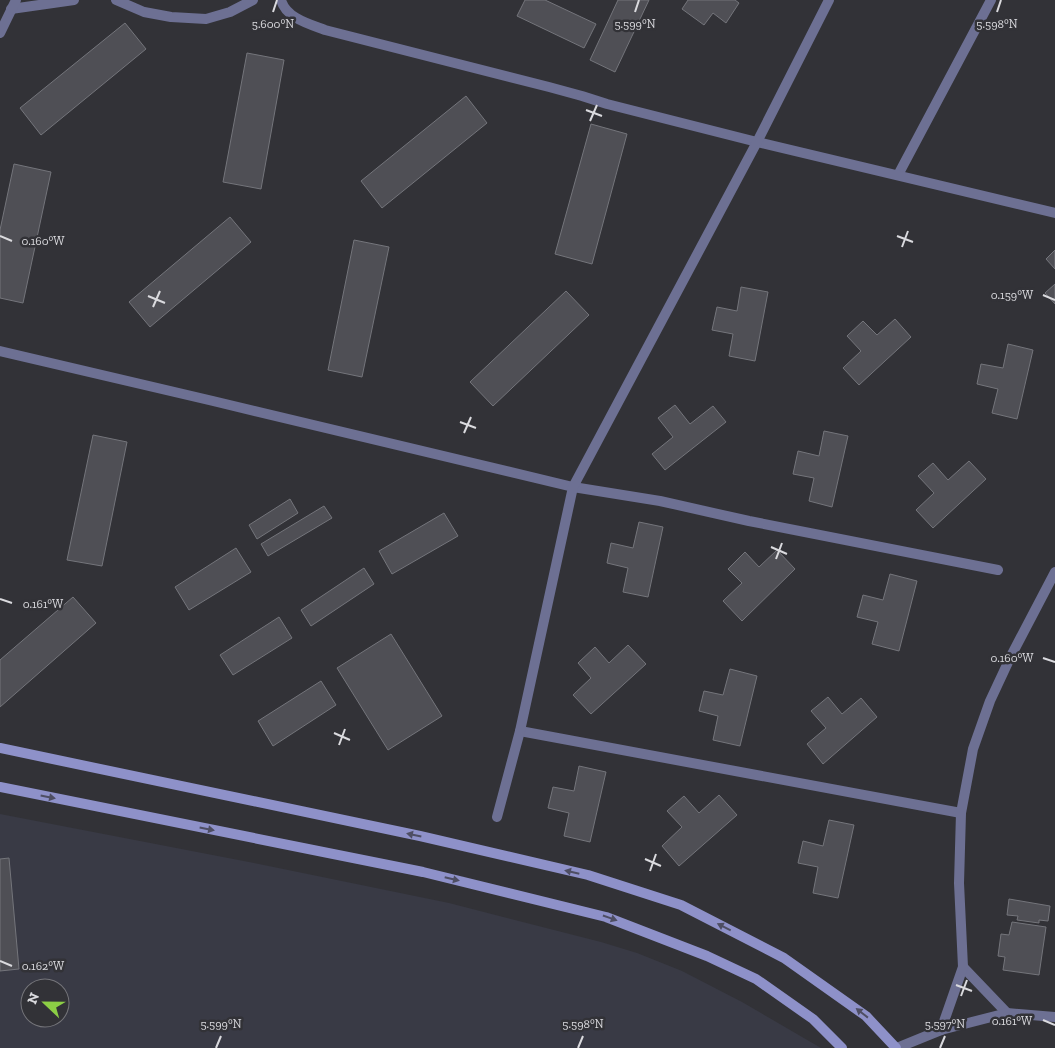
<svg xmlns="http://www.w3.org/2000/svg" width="1055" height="1048" font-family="'Zilla Slab',serif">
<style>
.built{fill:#393a45;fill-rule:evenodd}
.building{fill:#4f4f55;stroke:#74757b}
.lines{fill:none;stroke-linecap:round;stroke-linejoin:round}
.service{stroke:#6d7093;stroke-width:10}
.minor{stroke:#6d7093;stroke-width:10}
.secondary{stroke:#8e91c9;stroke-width:10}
.oneway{fill:#4e4e63}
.ticks{fill:none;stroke:#dadade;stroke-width:2}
.ticks-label{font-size:12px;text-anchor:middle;fill:#dadade;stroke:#323237;stroke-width:5;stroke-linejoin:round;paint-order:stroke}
</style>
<rect width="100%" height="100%" fill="#323237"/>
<path class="built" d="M0 814 254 863 449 903 601 942 637 953 682 971 742 1002 821 1048H0ZM30 988H60V1018H30Z"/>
<g class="building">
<path d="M525 0H545L596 24 584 48 517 16Z"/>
<path d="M618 0H649L615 72 590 60Z"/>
<path d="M688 0H735L739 3 726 23 713 13 704 25 682 9Z"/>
<path d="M125 23 146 49 41 135 20 108Z"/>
<path d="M247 53 284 60 261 189 223 182Z"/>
<path d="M466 96 487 123 382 208 361 181Z"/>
<path d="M591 124 627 134 592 264 555 254Z"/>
<path d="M14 164 51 172 23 303 0 298V230Z"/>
<path d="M230 217 251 242 150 327 129 302Z"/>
<path d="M354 240 389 247 362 377 328 370Z"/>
<path d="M1055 250V269L1046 259Z"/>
<path d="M1055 284V304L1045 293Z"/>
<path d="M741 287 768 292 755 361 729 356 733 334 712 330 717 307 737 311Z"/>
<path d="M566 291 589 315 493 406 470 382Z"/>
<path d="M895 319 911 337 859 385 843 368 861 351 847 336 863 321 877 335Z"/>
<path d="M1008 344 1033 350 1017 419 992 413 998 389 977 384 981 364 1003 368Z"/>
<path d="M675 405 690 424 713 406 726 422 665 470 652 454 673 437 658 418Z"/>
<path d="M824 431 848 436 832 507 809 501 814 478 793 474 798 451 819 456Z"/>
<path d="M93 435 127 442 102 566 67 560Z"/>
<path d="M969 461 986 479 933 528 916 510 934 493 918 476 933 463 948 480Z"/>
<path d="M290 499 298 513 257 539 249 525Z"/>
<path d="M324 506 332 518 268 556 261 544Z"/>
<path d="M444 513 458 536 392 574 379 551Z"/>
<path d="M639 522 663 527 648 597 623 592 628 568 607 563 611 543 633 548Z"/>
<path d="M236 548 251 572 189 610 175 587Z"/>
<path d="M777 550 795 569 742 621 723 601 742 583 728 569 745 552 759 567Z"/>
<path d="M364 568 374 584 311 626 301 610Z"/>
<path d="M890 574 917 581 899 651 872 644 878 622 857 617 863 595 883 600Z"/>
<path d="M73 597 96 623 0 707V660Z"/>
<path d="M279 617 292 638 233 675 220 655Z"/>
<path d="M391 634 442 716 388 750 337 668Z"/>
<path d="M628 645 646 664 591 714 573 695 591 678 578 663 595 647 609 663Z"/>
<path d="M730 669 757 676 740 746 713 740 718 716 699 711 704 691 723 695Z"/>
<path d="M321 681 336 705 273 746 258 721Z"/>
<path d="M828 697 842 714 861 698 877 717 823 764 807 744 826 728 811 711Z"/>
<path d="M579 766 606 772 590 842 564 836 569 813 548 808 553 787 574 791Z"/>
<path d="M719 795 737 815 679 866 662 846 682 827 667 811 684 796 699 813Z"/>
<path d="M829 820 854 825 838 898 813 893 818 867 798 863 803 841 823 846Z"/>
<path d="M9 858 19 969 0 971V859Z"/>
<path d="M1009 899 1050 906 1048 921 1039 920V923L1017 920 1018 916 1007 915Z"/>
<path d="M1012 922 1046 927 1039 975 1003 970 1005 957 998 956 1001 934 1009 935Z"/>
</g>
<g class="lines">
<g class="service">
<path d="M898 175 991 0"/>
<path d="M897 1048 941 1030"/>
</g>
<g class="minor">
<path d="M116 0 144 12 171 17 206 19 230 12 253 0"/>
<path d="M281 0C286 18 309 24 325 30L549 87 582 96 607 104 757 142 1055 213"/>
<path d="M11 9 74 0"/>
<path d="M0 33 16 0"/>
<path d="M0 351 213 401 573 487 660 501 749 521 998 570"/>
<path d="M520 731 961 813"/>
<path d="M497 817 520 731 573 487 757 142 829 0"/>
<path d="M963 967 1007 1013"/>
<path d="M941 1030 963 967 959 883 961 813 973 749 990 701 1011 656 1055 572"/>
<path d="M941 1030 1007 1013 1055 1017"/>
</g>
<g class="secondary">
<path d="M0 748 420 836 588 875 681 905 784 958 866 1016 896 1048"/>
<path d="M0 787 423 872 606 917 707 956 756 979 813 1019 842 1048"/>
</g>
</g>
<defs><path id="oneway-solid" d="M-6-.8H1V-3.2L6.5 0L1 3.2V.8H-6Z" transform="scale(1.25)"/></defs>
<g class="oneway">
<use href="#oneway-solid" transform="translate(48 797) rotate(11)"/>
<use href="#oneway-solid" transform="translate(207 829) rotate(11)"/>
<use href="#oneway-solid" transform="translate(414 835) rotate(-168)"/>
<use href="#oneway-solid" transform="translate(572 872) rotate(-167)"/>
<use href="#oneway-solid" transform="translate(452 879) rotate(13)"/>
<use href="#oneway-solid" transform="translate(610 918) rotate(19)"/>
<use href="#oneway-solid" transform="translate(724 927) rotate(-153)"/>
<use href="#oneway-solid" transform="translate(862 1013) rotate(-142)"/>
</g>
<path class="ticks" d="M273 12 277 0M635 12 639 0M997 12 1001 0M586 110 602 116M590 121 597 105M0 236 12 241M897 236 913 242M902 247 908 231M1043 295 1055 300M148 296 165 303M153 307 160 291M460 422 476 428M464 433 471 417M771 547 787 554M776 559 782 543M0 599 12 603M1043 658 1055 662M334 733 350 740M339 745 345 729M645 859 661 866M650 871 656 854M0 961 12 966M956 985 972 991M961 996 967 980M1043 1020 1055 1025M216 1048 221 1036M578 1048 583 1036M940 1048 945 1036"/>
<g class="ticks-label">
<text x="273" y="28">5.600°N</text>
<text x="635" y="28">5.599°N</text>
<text x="997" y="28">5.598°N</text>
<text x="43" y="245">0.160°W</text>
<text x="1012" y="299">0.159°W</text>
<text x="43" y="608">0.161°W</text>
<text x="1012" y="662">0.160°W</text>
<text x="43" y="970">0.162°W</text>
<text x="1012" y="1025">0.161°W</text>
<text x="221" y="1028">5.599°N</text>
<text x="583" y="1028">5.598°N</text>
<text x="945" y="1028">5.597°N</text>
</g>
<g transform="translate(45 1003) rotate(292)"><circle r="24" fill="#323237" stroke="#75757a"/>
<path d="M0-4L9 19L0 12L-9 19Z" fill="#8cce45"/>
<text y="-8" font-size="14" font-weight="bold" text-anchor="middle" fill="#dadade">N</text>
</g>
</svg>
